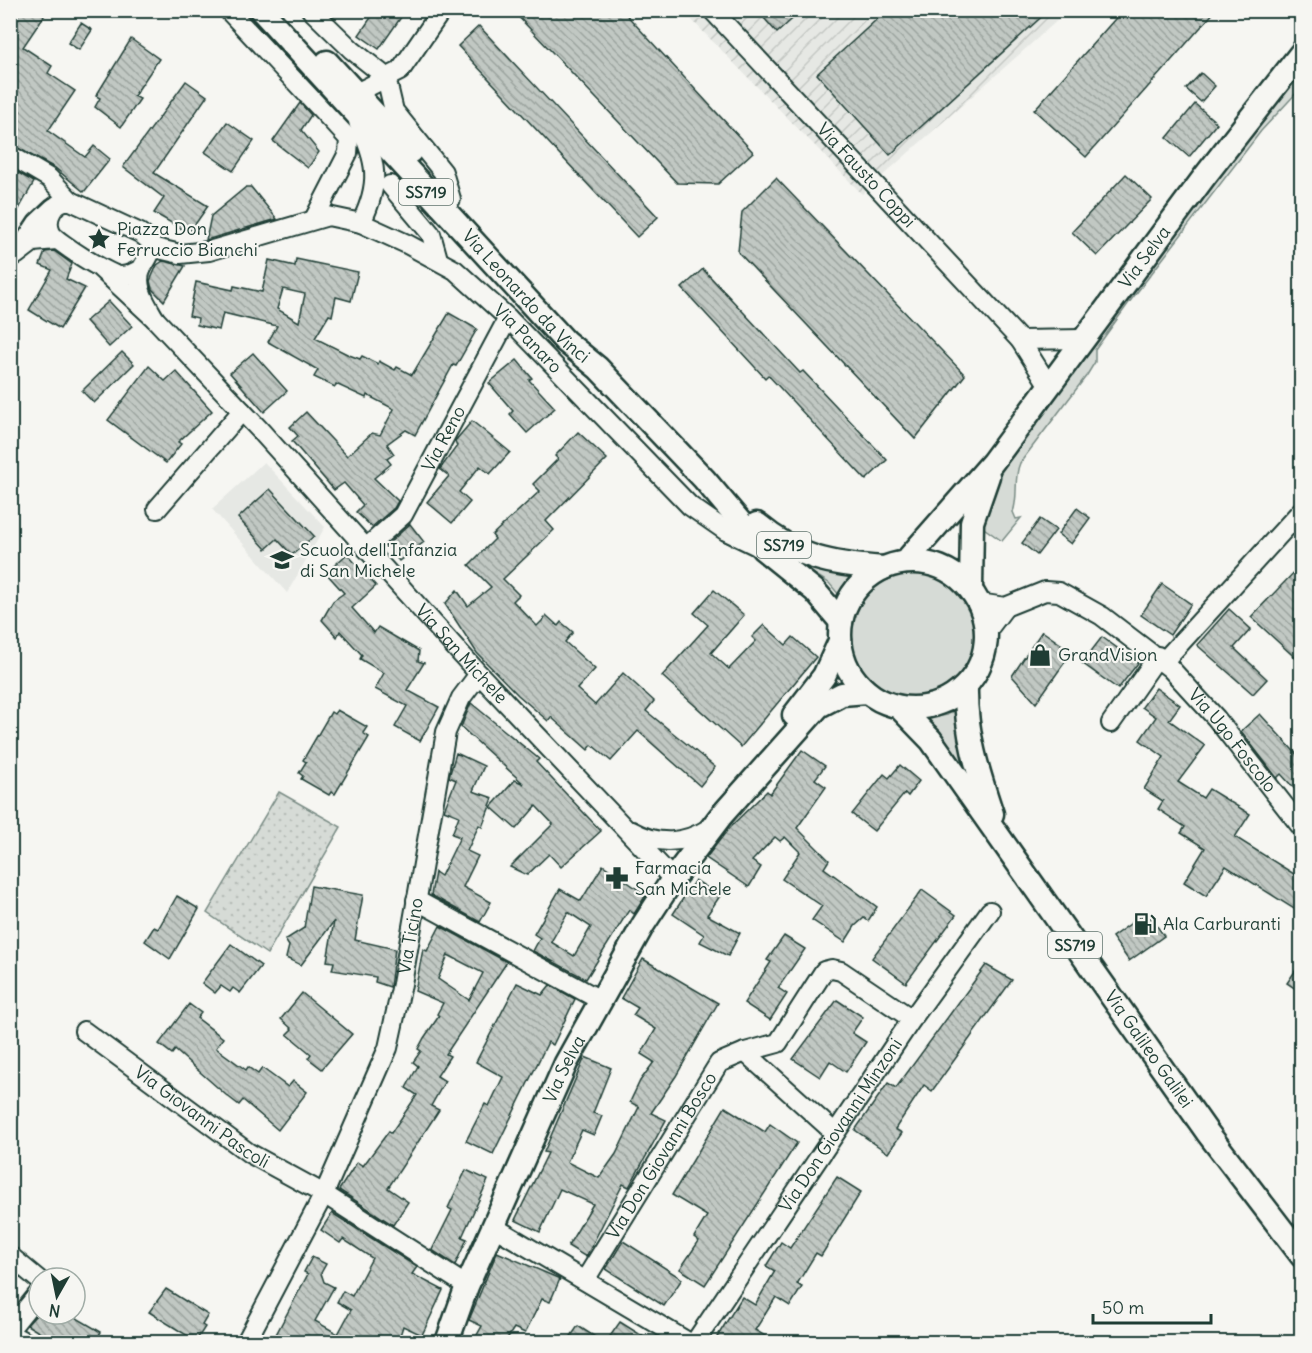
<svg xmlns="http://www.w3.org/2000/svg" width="1312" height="1353" font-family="Delius,sans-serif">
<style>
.built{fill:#e6e8e4}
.industrial{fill:url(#industrial-furrows)}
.grass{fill:#d6dbd6;stroke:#7a8c85;stroke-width:1.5}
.garden{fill:url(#garden-dots);stroke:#7a8c85;stroke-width:1.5}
.building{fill:url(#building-back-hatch);stroke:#1f3d34;stroke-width:1.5;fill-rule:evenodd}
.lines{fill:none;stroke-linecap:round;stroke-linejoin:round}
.minor-casing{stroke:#1f3d34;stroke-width:22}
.major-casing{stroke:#1f3d34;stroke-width:27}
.minor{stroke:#f6f6f2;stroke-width:18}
.major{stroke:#f6f6f2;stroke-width:22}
.labels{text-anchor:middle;stroke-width:4.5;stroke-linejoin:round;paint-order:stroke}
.shield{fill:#f6f6f2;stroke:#60746d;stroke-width:1.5}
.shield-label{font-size:16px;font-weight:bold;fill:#1f3d34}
.street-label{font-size:18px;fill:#1f3d34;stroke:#f6f6f2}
.poi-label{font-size:18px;fill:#1f3d34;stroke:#f6f6f2;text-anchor:start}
</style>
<defs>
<pattern id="industrial-furrows" width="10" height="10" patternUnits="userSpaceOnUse" patternTransform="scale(1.5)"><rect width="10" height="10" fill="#e6e8e4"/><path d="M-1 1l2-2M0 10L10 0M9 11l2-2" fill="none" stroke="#c5c8c4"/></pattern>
<pattern id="garden-dots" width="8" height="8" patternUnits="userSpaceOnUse" patternTransform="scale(1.5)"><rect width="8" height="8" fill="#d6dbd6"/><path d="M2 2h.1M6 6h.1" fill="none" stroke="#b7bdb8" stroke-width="1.8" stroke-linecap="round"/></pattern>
<pattern id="building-back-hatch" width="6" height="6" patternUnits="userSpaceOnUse" patternTransform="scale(1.5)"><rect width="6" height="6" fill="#c1c8c3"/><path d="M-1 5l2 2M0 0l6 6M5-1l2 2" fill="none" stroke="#9ca49f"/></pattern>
</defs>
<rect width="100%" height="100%" fill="#f6f6f2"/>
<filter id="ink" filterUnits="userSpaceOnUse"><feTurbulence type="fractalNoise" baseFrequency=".0167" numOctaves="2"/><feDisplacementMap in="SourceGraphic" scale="12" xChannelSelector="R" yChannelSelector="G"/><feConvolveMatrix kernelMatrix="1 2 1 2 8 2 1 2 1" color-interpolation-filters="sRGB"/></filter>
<g filter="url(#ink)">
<path class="built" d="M264 462 325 527 287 593 212 509Z"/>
<path class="industrial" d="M683 11H1068L862 194Z"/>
<g class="grass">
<path d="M1301 62V88L1261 131 1128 304 1095 350V362L1087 375 1020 463C1013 479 1019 495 1013 512L1016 519 1021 518 1002 541 981 526 996 480 1012 452Z"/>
<path d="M806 562 852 572 854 577 840 596 829 583 803 567Z"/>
<circle cx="912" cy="636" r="63"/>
<path d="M957 709 966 762 960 765 936 727 925 719 947 715Z"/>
</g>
<path class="garden" d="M279 792 341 827 267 954 207 913Z"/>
<g class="building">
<path d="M21 10H48L23 47 52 66 48 73 75 91 48 131 85 157 94 146 110 159 84 192 55 168 10 144V126L20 111 10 105V26Z"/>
<path d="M376 10H406L379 49 359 35Z"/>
<path d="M512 10H622L753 152 718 184 677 183Z"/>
<path d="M757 10H802L777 33Z"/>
<path d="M887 10H1049L890 155 817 74Z"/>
<path d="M1123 10H1216L1086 157 1034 110Z"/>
<path d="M81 23 92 30 79 50 68 43Z"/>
<path d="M479 26 658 217 637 237 458 46Z"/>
<path d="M131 39 159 59 134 96 140 99 121 127 95 107 100 98 96 96Z"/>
<path d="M1201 73 1215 86 1201 102 1186 89Z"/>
<path d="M186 81 207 96 154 173 208 206 189 233 154 213 164 198 123 167Z"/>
<path d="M300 103 311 115 301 130 319 152 308 168 273 141Z"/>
<path d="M1195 104 1217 123 1189 157 1167 138Z"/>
<path d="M227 122 254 141 233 171 205 152Z"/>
<path d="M10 168 34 182 10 225Z"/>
<path d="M1126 174 1152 199 1097 256 1072 232Z"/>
<path d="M776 178 965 375 915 439 738 252 742 212Z"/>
<path d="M246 187H251L277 219 206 240 211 216Z"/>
<path d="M54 251 72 264 66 279 85 288 60 329 29 310 52 270 40 265 45 252Z"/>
<path d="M296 259 358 272 351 301 336 297 332 316 329 315 315 338 349 355 360 359 362 356 378 364 379 361 395 370 397 367 412 375 449 313 477 329 456 366 453 365 415 435 406 430 387 444 394 454 387 459 391 464 374 478 398 501 394 508 372 527 356 512 363 505 344 483 334 490 292 441 298 436 290 427 306 412 347 456 372 433 380 435 394 409 367 395 366 398 336 384 335 387 314 377 318 370 268 342 277 326 223 313 219 330 197 325 198 318 189 316 196 282 233 290 234 286 262 292 269 260 295 266ZM283 289 305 294 299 322 277 309Z"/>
<path d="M163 261 185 266 164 301 152 289 150 281 157 265Z"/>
<path d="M703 269 800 373 803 371 887 460 866 480 768 375 765 378 682 288Z"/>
<path d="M109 301 132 326 109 347 86 321Z"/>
<path d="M122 352 134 364 94 403 82 391Z"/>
<path d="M253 353 287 391 264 412 230 373Z"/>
<path d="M517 360 532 378 529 380 555 408 527 433 510 414 513 411 489 383Z"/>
<path d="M149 366 165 381 176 371 212 411 178 442 181 444 166 463 108 420Z"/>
<path d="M472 421 510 452 490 474 480 466 459 492 470 502 452 523 427 502 449 476 440 469 457 446 455 441Z"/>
<path d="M578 432 607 459 546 521 554 530 503 579 519 595 513 601 537 626 547 616 558 626 561 622 573 632 565 642 595 669 577 689 595 705 623 673 654 701 646 711 715 767 700 786 638 731 611 761 592 745 588 750 551 717 548 721 518 695 477 653 445 604 457 590 468 606 491 587 469 565 495 539 492 535 540 491 533 484 558 459 555 456Z"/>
<path d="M270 489 314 536 292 555 277 539 266 549 238 518Z"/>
<path d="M1077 508 1090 518 1071 544 1058 534Z"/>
<path d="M1040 519 1056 530 1037 555 1022 543Z"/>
<path d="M410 524 424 542 399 561 387 545Z"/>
<path d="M347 554 376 586 352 608 374 633 378 627 419 651 418 661 424 663 407 690 439 707 420 741 395 727 407 706 375 689 384 673 360 659 362 655 340 631 337 637 322 620 333 601 344 593 326 573Z"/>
<path d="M1302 564V664L1251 617Z"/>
<path d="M1162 584 1191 604 1170 635 1141 615Z"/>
<path d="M714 590 744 615 711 653 729 669 756 641 752 637 764 625 786 645 793 637 816 657 741 747 662 676 708 625 694 613Z"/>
<path d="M1229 609 1251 629 1234 648 1267 679 1253 694 1197 645Z"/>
<path d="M1042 631 1072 652 1036 703 1012 676Z"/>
<path d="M1102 637 1138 663 1118 689 1082 663Z"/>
<path d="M1156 688 1180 705 1169 720 1205 746 1178 782 1203 798 1209 789 1250 814 1235 837 1302 879V914L1226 866 1206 896 1184 882 1205 848 1181 833 1185 827 1158 809 1163 801 1144 789 1164 757 1140 740 1156 717 1142 707Z"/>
<path d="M471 703 539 759 536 762 601 831 561 867 549 854 527 875 510 867 553 824 536 806 516 829 491 807 515 780 524 784 461 727Z"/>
<path d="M337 710 367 727 363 733 369 737 335 794 331 792 329 795 301 779 303 776 299 773 306 762 303 760 331 712 334 714Z"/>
<path d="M1260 714 1302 760V797L1281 774 1277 778 1241 731Z"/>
<path d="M802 750 825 766 815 779 826 787 797 828 829 860 824 868 877 907 868 921 864 918 855 926 845 942 812 920 822 906 782 879 800 852 785 837 780 841 775 837 752 861 761 867 749 887 706 858 729 828 767 791 770 794Z"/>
<path d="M456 753 484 766 473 791 493 798 482 827 479 825 467 851 478 856 463 887 491 902 480 922 431 895 435 872 441 876 460 837 452 834 459 816 444 810 456 780 449 777Z"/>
<path d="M900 765 919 781 908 796 905 793 874 831 852 814 884 774 889 778Z"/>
<path d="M603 865 646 895 634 914 629 910 586 979 533 951 540 938 534 934 560 889 581 901ZM568 912 591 927 574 956 551 942Z"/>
<path d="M695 880 720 896 707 915 740 933 728 956 700 942 704 935 673 914Z"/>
<path d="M311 886 363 895 355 940 395 949 390 987 375 982 376 977 332 970 334 962 327 961 334 921 301 965 286 958 289 946 285 940 304 928Z"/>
<path d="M922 890 956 915 906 983 872 958Z"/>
<path d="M177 896 199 909 170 959 145 941 154 927 158 929Z"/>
<path d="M1147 912 1164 936 1129 961 1112 937Z"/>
<path d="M440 926 507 962 446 1054 450 1056 437 1076 445 1081 431 1106 439 1110 388 1188 408 1202 393 1225 339 1190 357 1162 363 1166 389 1131 391 1133 417 1095 406 1088 418 1066 413 1062 421 1051 418 1049 424 1038 439 1016 437 1014 443 1003 415 991 423 949 427 951ZM448 955 483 973 469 1000 438 979Z"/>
<path d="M784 936 805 949 778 988 787 994 770 1020 744 1003 771 962 767 960Z"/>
<path d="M231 944 261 966 240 993 233 988 230 992 221 986 215 993 202 983Z"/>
<path d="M643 959 718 1003 676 1076 651 1113 666 1120 629 1187 623 1184 586 1257 568 1246 593 1204 560 1189 540 1232 515 1220 548 1153 544 1152 585 1057 611 1068 593 1113 602 1116 594 1135 582 1130 567 1162 599 1178 616 1154 639 1107 630 1102 640 1081 654 1062 641 1054 656 1029 633 1015 638 1008 621 998Z"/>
<path d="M1302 961V993L1287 983Z"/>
<path d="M986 965 1012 980 932 1091 924 1085 895 1129 902 1133 888 1153 855 1130 888 1083 896 1088Z"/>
<path d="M517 983 542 995 550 985 575 999 553 1045 548 1042 493 1154 466 1141 485 1104 489 1106 503 1077 476 1062Z"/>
<path d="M302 993 352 1034 322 1069 308 1058 311 1054 287 1034 292 1029 281 1019Z"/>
<path d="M837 1000 863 1017 852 1033 866 1042 846 1072 830 1061 820 1077 793 1059Z"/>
<path d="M189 1004 201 1013 197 1018 223 1038 216 1048 246 1070 248 1067 258 1074 262 1068 288 1087 293 1081 307 1092 278 1130 243 1100 239 1105 226 1095 175 1050 172 1054 159 1044Z"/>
<path d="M725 1107 765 1132 770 1124 797 1143 705 1285 680 1269 699 1241 694 1237 707 1216 672 1195Z"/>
<path d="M466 1170 488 1180 462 1237 467 1239 455 1265 432 1250 452 1210 448 1208Z"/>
<path d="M837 1177 861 1192 821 1256 816 1253 797 1284 802 1287 790 1306 776 1297 755 1330 775 1342H725L717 1337 742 1297 755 1305 775 1271 766 1266 781 1242 790 1248Z"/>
<path d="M332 1213 417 1267 412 1274 443 1290 422 1335 403 1326 398 1342H272L308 1274 304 1272 312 1257 326 1264 321 1273 324 1282 334 1287 315 1321 338 1334 351 1310 337 1302 343 1291 352 1296 372 1258 343 1239 340 1243 321 1230Z"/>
<path d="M623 1241 682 1279 664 1306 606 1269Z"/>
<path d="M497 1252 560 1279 550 1302 542 1299 525 1333 514 1328 505 1342H473L482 1326 469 1320Z"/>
<path d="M166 1289 208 1315 202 1325 205 1327 196 1341 149 1312Z"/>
<path d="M37 1314H70L101 1332 95 1342H55L27 1325Z"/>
<path d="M620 1322 652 1342H606Z"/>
<path d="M578 1326 603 1342H567Z"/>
</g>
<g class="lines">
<g class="minor-casing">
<g id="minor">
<path d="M228 10 349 139 348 153 314 219"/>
<path d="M311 10 352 50 386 77"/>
<path id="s1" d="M712 10 1020 340 1049 386"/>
<path d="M386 77 394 111 443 172 451 199"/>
<path d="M356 93 400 71 442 10"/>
<path d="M358 122C377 161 381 183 361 223"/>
<path d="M10 155 49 178 71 201"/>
<path d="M390 185 431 234 438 259"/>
<path d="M53 208 37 223 16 255 33 242 56 240"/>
<path id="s2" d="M151 247 180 254 209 251 328 216 361 223 407 244 455 270 508 318 690 506 726 531 759 547"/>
<path d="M100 268 155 319C147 305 133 285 142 268 147 258 153 254 150 241L140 233 71 201C55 199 44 218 51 233 56 242 110 276 121 276 128 276 136 272 142 268"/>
<path id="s3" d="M155 319 259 429 479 674 673 879"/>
<path d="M1020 340 1083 339"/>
<path d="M157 509 242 411"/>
<path id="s4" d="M366 548 403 515 508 318"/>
<path id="s5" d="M979 603 1005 607 1045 591 1059 592 1102 616 1170 668 1216 718 1302 828"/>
<path d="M987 631 1005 607"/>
<path d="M1164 661 1302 510"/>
<path d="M1111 723 1158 656"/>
<path d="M632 831C659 846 684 844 710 828"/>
<path d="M416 900 600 1000"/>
<path id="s6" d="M84 1031 249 1153 324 1194 467 1286"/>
<path d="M745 1052 835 1133"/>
<path d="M494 1227 688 1342"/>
<path d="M10 1256 39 1280"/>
<path id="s7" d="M585 1280 719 1063 745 1052 778 1043 824 971 832 969 841 971 912 1019"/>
<path d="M10 1329 39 1293"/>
<path d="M10 1334 25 1342"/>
<path id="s8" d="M246 1342 324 1194 388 1048 402 984 446 732 461 698 479 674"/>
<path id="s9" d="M695 1342 912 1019 990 911"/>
</g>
</g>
<g class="major-casing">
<g id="major">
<path id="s10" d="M261 10 565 341 598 368 704 479 763 549 815 591 841 622"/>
<path d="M327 62 410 152"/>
<path d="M757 524C799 559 830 564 883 568"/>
<circle cx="913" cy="635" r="73"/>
<path id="s11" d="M905 562 992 463 1205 176 1302 52"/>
<path d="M971 589 972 522 988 476"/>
<path d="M966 687C965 732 978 772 992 814"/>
<path id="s12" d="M899 707 931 740 1207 1132 1302 1256"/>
<path d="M794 715 824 676 840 641"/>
<path id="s13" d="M447 1342 467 1286 566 1063 643 925 673 879 720 817 819 706 842 694 867 692"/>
</g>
</g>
<use href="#minor" class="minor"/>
<use href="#major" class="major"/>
</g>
</g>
<defs>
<g id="sight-bare" transform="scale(1.8)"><path d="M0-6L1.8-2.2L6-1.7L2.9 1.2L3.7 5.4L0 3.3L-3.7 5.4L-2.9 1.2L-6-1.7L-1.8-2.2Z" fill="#1f3d34" stroke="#f6f6f2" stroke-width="2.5" paint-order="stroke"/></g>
<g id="school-bare" transform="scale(1.8)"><path d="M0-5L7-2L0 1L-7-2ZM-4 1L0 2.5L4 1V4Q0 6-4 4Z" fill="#1f3d34" stroke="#f6f6f2" stroke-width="2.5" paint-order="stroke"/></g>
<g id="shop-bare" transform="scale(1.8)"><path d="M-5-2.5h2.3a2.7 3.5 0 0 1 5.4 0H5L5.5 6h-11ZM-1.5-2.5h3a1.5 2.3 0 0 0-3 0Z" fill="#1f3d34" stroke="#f6f6f2" stroke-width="2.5" paint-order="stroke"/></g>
<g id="pharmacy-bare" transform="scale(1.8)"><path d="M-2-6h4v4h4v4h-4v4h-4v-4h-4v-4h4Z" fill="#1f3d34" stroke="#f6f6f2" stroke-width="2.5" paint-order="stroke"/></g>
<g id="fuel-bare" transform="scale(1.8)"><path d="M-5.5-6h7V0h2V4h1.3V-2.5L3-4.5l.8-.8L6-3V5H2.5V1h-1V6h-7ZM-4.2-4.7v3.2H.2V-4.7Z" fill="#1f3d34" stroke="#f6f6f2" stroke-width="2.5" paint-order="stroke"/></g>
</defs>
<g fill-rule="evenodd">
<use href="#sight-bare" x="99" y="239"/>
<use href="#school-bare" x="282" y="560"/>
<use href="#shop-bare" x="1040" y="655"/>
<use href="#pharmacy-bare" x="617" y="878"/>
<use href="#fuel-bare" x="1145" y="924"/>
</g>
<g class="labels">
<g class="shield">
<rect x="399" y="179" width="54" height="26" rx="4.5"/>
<rect x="757" y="532" width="54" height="26" rx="4.5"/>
<rect x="1048" y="932" width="54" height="26" rx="4.5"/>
</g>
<g class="shield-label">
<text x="426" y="198">SS719</text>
<text x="784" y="551">SS719</text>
<text x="1075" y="951">SS719</text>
</g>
<g class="street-label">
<text dy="6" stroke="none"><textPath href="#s1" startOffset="226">Via Fausto Coppi</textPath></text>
<text dy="6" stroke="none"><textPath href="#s11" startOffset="388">Via Selva</textPath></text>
<text dy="6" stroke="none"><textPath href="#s10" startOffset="390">Via Leonardo da Vinci</textPath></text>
<text dy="6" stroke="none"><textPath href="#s2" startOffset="422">Via Panaro</textPath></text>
<text dy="6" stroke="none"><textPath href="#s4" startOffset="136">Via Reno</textPath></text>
<text dy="6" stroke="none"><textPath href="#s3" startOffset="454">Via San Michele</textPath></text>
<text dy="6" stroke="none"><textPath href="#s5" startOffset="314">Via Ugo Foscolo</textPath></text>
<text dy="6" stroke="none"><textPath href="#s8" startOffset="441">Via Ticino</textPath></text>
<text dy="6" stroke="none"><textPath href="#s12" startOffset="424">Via Galileo Galilei</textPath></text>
<text dy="6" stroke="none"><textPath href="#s13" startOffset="297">Via Selva</textPath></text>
<text dy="6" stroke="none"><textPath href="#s6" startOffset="146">Via Giovanni Pascoli</textPath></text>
<text dy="6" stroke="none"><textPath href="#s9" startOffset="261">Via Don Giovanni Minzoni</textPath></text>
<text dy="6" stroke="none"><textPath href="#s7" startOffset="146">Via Don Giovanni Bosco</textPath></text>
</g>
<g class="poi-label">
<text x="117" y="235">Piazza Don<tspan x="117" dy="21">Ferruccio Bianchi</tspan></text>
<text x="300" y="556">Scuola dell'Infanzia<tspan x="300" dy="21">di San Michele</tspan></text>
<text x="1058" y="661">GrandVision</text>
<text x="635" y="874">Farmacia<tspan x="635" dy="21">San Michele</tspan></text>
<text x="1163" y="930">Ala Carburanti</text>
</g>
</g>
<rect width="1312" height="1353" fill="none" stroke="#f6f6f2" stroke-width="36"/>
<rect x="18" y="18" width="1276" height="1317" fill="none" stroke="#1f3d34" stroke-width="2" filter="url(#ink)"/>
<g transform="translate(57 1296) rotate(189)"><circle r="28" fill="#f6f6f2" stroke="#a0aca6" stroke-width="1.5"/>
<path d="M0-4.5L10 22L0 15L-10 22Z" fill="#1f3d34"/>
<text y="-9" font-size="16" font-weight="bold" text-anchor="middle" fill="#1f3d34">N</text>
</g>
<path d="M1093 1314v9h118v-9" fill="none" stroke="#1f3d34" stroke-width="3"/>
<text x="1102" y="1314" font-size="18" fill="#1f3d34" stroke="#f6f6f2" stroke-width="4.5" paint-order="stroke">50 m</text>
</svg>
